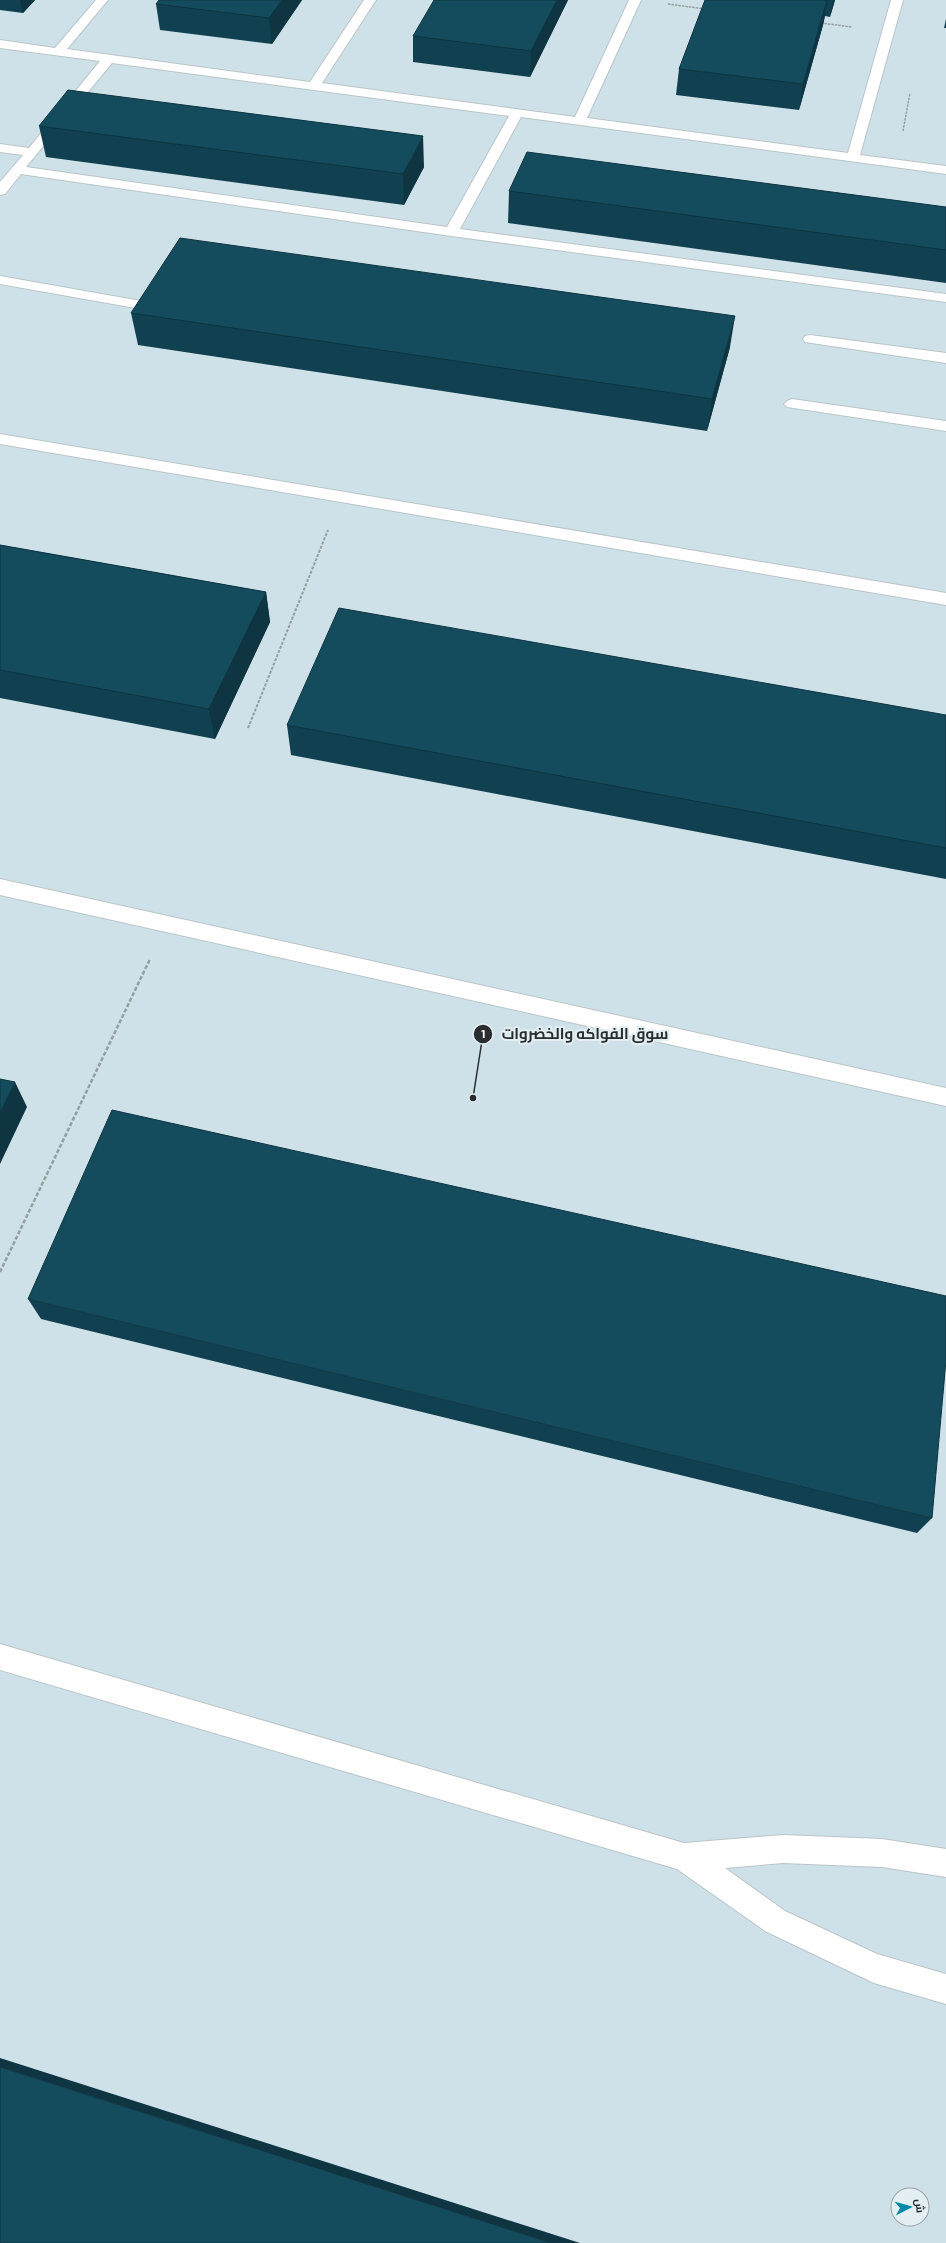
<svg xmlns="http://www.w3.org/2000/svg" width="946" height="2243" font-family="Barlow,Cairo,sans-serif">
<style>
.built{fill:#cee1e8;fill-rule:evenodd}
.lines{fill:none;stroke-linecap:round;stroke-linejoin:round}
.service-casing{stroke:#bac5c9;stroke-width:2}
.path-far2{stroke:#959ea1;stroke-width:1.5;stroke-dasharray:2.5 1;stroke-linecap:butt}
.path-far1{stroke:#959ea1;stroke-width:2;stroke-dasharray:3 1.5;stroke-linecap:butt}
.path{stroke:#959ea1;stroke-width:2.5;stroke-dasharray:4 2;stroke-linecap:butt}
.service{fill:#fff;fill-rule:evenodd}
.wall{fill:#114150}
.shaded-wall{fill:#0e3541}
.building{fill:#144c5d;stroke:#0e3541}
.leader{fill:none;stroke:#292d2f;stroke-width:1.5}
.callout-dot{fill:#292d2f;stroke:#e3eff3;stroke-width:1.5}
.mark-label{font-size:12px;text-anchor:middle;font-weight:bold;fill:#fff}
.callout-label{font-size:15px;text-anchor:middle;font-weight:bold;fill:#292d2f;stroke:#e3eff3;stroke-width:4;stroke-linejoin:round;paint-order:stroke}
</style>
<rect width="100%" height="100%" fill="#e3eff3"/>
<path class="built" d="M0 0H946V2243H0ZM898 2195H922V2219H898Z"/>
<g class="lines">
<g class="service-casing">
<g id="service">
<path d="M96 0H108L67 49 310 82 364 0H376L322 83 575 117 629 0H641L587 118 848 153 891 0H903L860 155 946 166V174L521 117 460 229 946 294V302L451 236 21 174 5 194 0 195V182L23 155 0 152V144L29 148 100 61 0 48V40L55 48ZM112 63 509 116 447 227 26 167Z"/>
<path d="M0 276 158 304 165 308 158 312 0 284Z"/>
<path d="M810 335 946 353V363L805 342 803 339 805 336Z"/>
<path d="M792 399 946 421V431L787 407 784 404 787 401Z"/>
<path d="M0 434 946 593V605L0 444Z"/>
<path d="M0 879 946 1088V1106L0 895Z"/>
<path d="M0 1644 684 1843 783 1835 882 1839 946 1849V1877L882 1867 783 1863 725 1868 785 1911 877 1954 946 1974V2004L874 1983 765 1931 677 1869 0 1670Z"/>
</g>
</g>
<g class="path-far2">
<path d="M668 4 705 9"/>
<path d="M821 23 852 27"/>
<path d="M903 131 910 93"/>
</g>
<path class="path-far1" d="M248 728 328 530"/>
<path class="path" d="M0 1272 150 959"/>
<use href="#service" class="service"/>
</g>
<g class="wall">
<path d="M0 0H35L23 13 0 10Z"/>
<path d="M302 0 272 44 160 30 156 4Z"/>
<path d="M568 0 530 77 413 62V36Z"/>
<path d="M705 0H835L830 17 825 16 823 25 799 110 676 95 679 69Z"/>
<path d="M946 19V28H944Z"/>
<path d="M39 126 424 167 404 205 46 157Z"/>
<path d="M509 191 946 207V283L508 223Z"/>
<path d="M131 313 730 347 707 431 138 345Z"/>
<path d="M0 545 266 592 270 622 215 739 0 698Z"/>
<path d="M946 715V879L291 755 287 725Z"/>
<path d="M28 1299 932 1518 917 1533 41 1319Z"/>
</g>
<g class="shaded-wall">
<path d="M20 0H35L23 13Z"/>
<path d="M282 0H302L272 44 269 18Z"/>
<path d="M557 0H568L530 77 531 51Z"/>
<path d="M828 0 823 25 799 110 803 84Z"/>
<path d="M833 0H835L830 17Z"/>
<path d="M423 136 424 167 404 205 403 174Z"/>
<path d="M735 316 730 347 707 431 712 399Z"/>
<path d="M266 592 270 622 215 739 209 709Z"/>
<path d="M15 1082 27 1107 0 1164V1112Z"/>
<path d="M0 2058 580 2243H551L0 2067Z"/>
</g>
<g class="building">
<path d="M159 0H282L269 18 156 4Z"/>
<path d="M434 0H557L531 51 413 36Z"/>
<path d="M705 0H827L803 84 679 69Z"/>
<path d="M68 90 423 136 403 174 39 126Z"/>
<path d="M527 152 946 207V250L509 191Z"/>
<path d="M180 238 735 316 712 399 131 313Z"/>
<path d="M0 545 266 592 209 709 0 670Z"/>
<path d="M339 608 946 715V848L287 725Z"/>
<path d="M0 1079 15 1082 0 1112Z"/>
<path d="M112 1110 946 1296V1360L932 1518 28 1299Z"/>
<path d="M0 2067 551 2243H0Z"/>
</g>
<path class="leader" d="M473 1098L483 1034"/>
<g class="callout-dot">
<circle cx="473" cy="1098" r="4"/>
<circle cx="483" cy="1034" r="10"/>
</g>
<g class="mark-label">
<text x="483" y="1038">1</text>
</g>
<g class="callout-label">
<text x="585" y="1039">سوق الفواكه والخضروات</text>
</g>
<g transform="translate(910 2207) rotate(84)"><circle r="19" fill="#e3eff3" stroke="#99a1a5"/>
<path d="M0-3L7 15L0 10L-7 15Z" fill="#008aa9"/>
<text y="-6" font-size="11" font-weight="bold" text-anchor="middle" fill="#292d2f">ش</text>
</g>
</svg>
